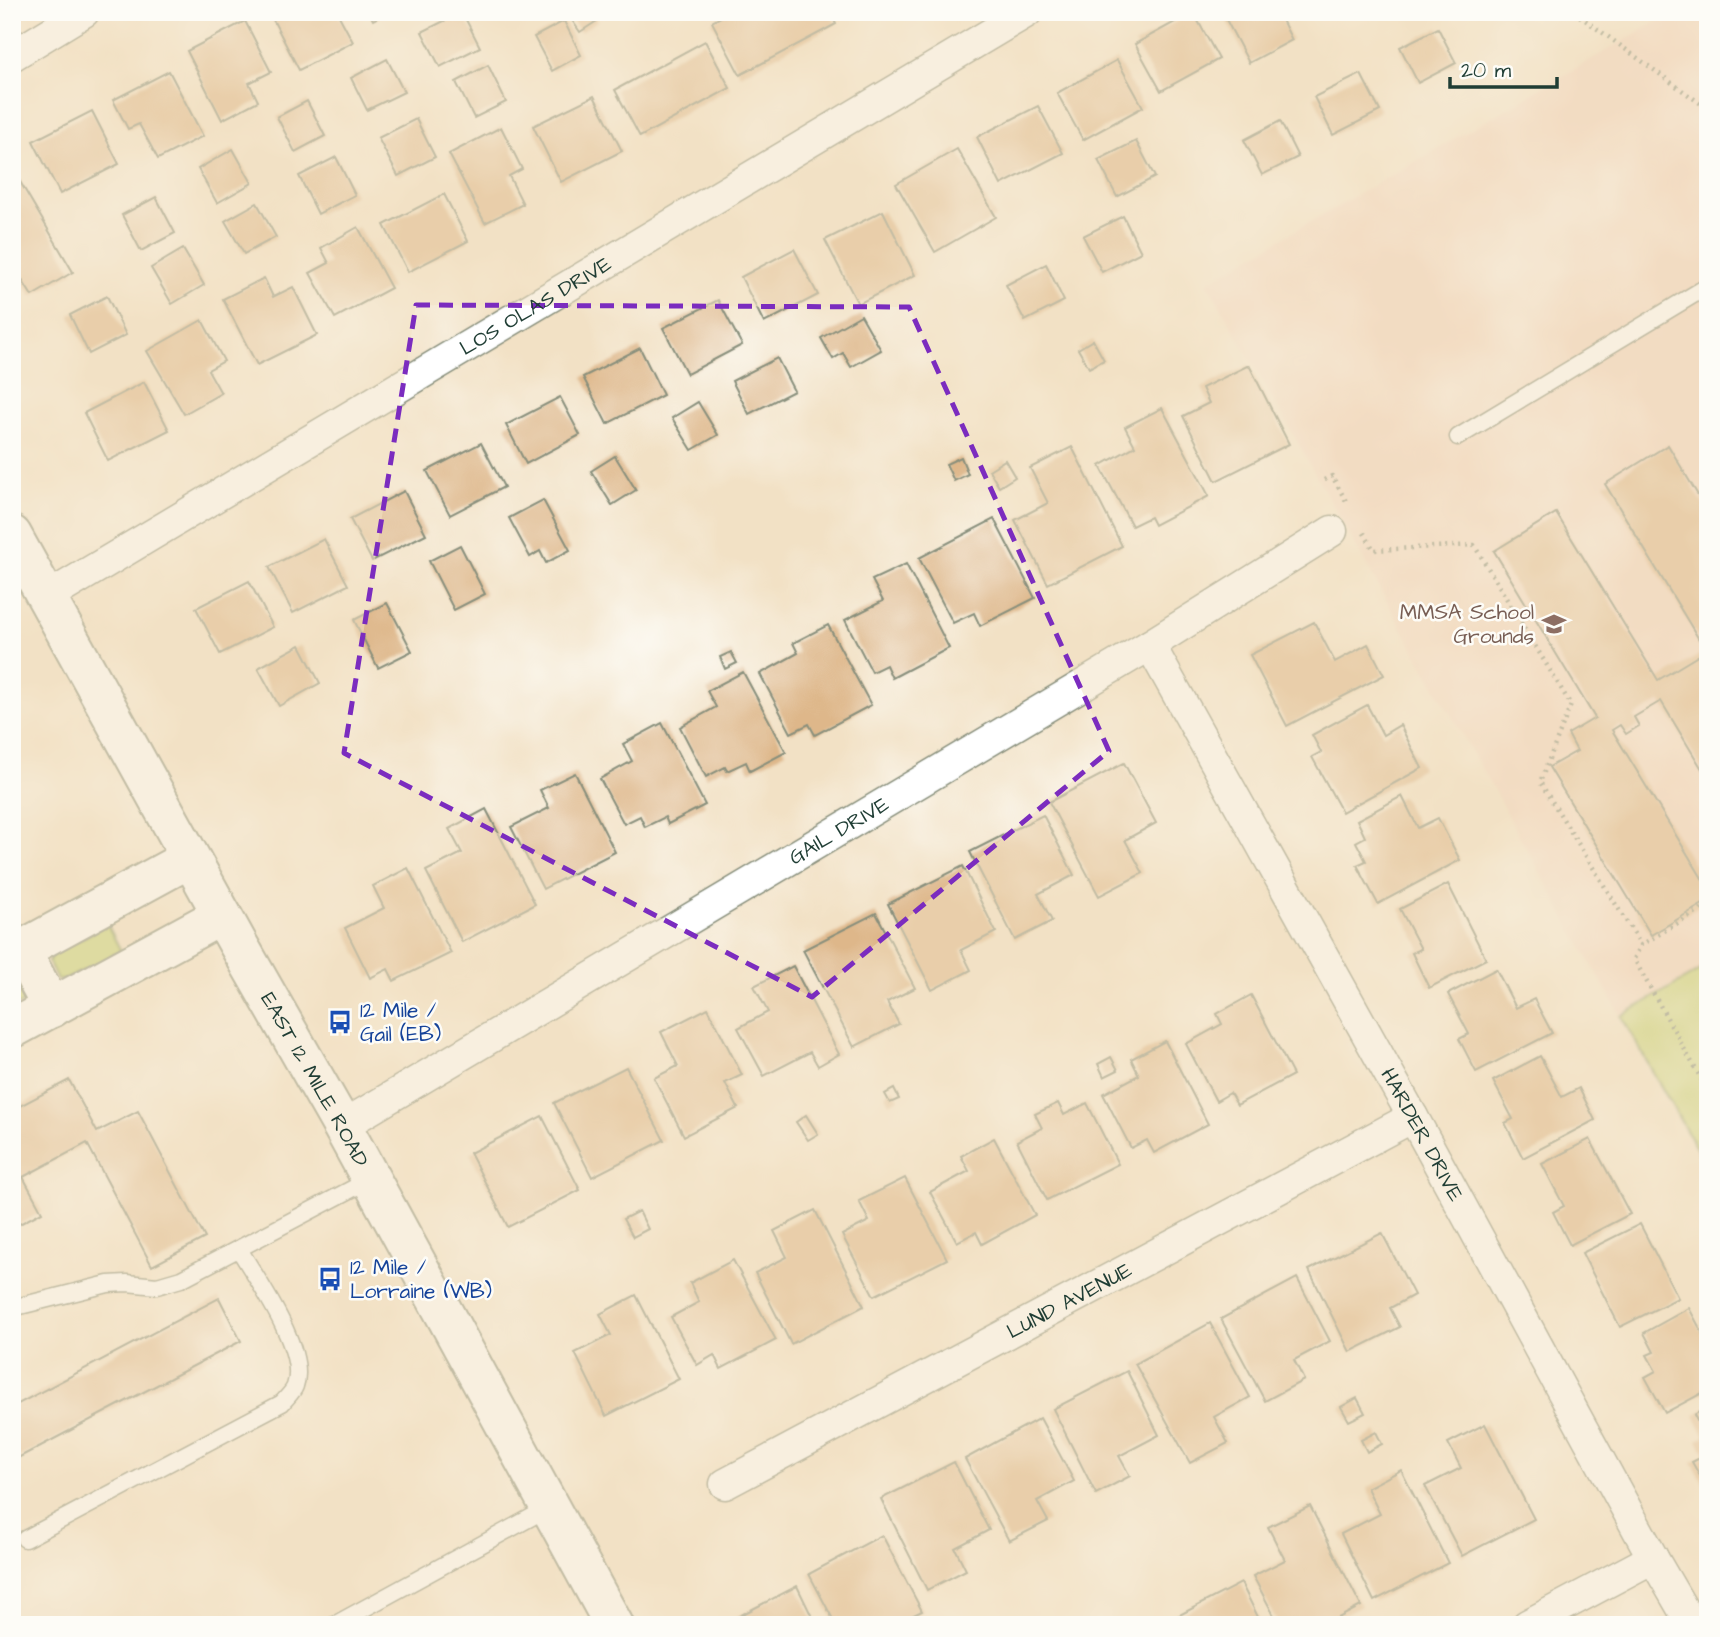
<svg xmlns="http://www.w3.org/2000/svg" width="1720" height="1637" font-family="'Architects Daughter',sans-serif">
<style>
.built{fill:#f2d4be}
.green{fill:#c6d375;stroke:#728854;stroke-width:2}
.building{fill:#deb78a}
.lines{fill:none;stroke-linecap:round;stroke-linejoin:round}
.lane-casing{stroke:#888f7c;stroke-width:19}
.street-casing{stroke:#888f7c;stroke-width:33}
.secondary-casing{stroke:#888f7c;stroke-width:42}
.path{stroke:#888f7c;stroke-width:4.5;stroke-dasharray:2 5;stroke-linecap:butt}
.lane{stroke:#fff;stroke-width:16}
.street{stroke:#fff;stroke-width:30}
.secondary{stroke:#fff;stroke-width:38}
.marked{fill:none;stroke:#7b2cbf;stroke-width:5;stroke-dasharray:14 9;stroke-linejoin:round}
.labels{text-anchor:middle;stroke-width:5;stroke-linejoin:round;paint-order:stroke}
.street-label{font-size:21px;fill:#1f3d34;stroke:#fdfcf7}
.education-label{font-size:21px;fill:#785e54;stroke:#fdfcf7;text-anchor:end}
.transit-label{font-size:21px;fill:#164399;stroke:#fdfcf7;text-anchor:start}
</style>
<rect width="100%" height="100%" fill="#fdfcf7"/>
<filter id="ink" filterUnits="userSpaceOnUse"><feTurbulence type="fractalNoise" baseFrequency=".0143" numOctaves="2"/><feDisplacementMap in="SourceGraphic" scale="14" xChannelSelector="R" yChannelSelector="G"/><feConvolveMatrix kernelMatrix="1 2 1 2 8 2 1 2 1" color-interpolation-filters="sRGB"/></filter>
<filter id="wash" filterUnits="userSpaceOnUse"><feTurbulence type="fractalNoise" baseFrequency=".00686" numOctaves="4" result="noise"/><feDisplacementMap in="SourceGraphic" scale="28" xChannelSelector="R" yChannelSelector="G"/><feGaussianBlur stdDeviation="1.57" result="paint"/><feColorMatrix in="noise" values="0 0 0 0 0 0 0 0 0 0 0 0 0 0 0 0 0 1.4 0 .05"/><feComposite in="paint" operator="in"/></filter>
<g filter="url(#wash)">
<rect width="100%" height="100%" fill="#f2e1c5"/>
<path class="built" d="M1673 12H1708V966L1621 1016 1207 282Z"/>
<g class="green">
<path d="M107 924 121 951 65 980H57L48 961 54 954Z"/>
<path d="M1708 966V1169L1621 1016Z"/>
<path d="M12 977H17L27 996 23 1003 12 1009Z"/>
</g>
<g id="blocks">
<g class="building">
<path d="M269 12H337L353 42 299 70Z"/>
<path d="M369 12H388L373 20Z"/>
<path d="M462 12 480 47 440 67 422 32Z"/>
<path d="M574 12H592L597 21 580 32 569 16Z"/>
<path d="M730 12H830L836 24 740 75 712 22Z"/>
<path d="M1193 12 1219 59 1161 91 1135 44Z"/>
<path d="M1222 12H1297L1282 20 1292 40 1249 63Z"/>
<path d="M245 21 271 72 249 83 258 101 222 120 187 51Z"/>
<path d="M564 21 581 55 552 71 534 37Z"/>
<path d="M1438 28 1456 63 1418 83 1400 47Z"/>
<path d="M705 41 730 88 640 137 615 90Z"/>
<path d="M387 59 404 92 367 110 351 78Z"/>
<path d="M1117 60 1143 107 1083 140 1057 93Z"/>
<path d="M488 65 506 102 474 118 456 82Z"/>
<path d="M169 71 203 136 158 159 139 124 128 129 113 100Z"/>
<path d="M1361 74 1380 111 1333 135 1314 97Z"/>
<path d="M594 96 622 151 561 182 533 126Z"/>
<path d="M307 101 325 136 295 152 277 117Z"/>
<path d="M1038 106 1063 153 1001 185 977 137Z"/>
<path d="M92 111 119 164 60 194 33 141Z"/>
<path d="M416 119 435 157 398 176 378 138Z"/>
<path d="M1280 121 1298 157 1262 175 1244 140Z"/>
<path d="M501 127 522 169 509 176 523 204 485 223 449 154Z"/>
<path d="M1136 141 1155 177 1117 197 1098 160Z"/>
<path d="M233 149 252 183 217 203 198 169Z"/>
<path d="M957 149 996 217 935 252 896 184Z"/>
<path d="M336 157 355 195 318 214 299 176Z"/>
<path d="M12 168 73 272 32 296 12 264Z"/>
<path d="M444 194 468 241 408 272 384 225Z"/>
<path d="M156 197 175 233 141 251 122 215Z"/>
<path d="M257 203 276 237 244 254 225 221Z"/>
<path d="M883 211 915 275 858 304 825 240Z"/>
<path d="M1123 216 1141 252 1102 272 1083 236Z"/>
<path d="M358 227 391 288 335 318 310 273 329 263 321 248Z"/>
<path d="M183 249 204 285 172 304 151 268Z"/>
<path d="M794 249 818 295 764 323 741 277Z"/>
<path d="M1046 264 1064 301 1025 321 1006 285Z"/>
<path d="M264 278 273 297 293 287 317 335 257 365 223 299Z"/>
<path d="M107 296 126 335 89 354 70 315Z"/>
<path d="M718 300 742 345 687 374 663 328Z"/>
<path d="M861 315 881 350 851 367 843 353 833 359 821 338Z"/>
<path d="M202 320 224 361 208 370 221 393 184 414 147 351Z"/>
<path d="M1093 340 1104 360 1089 368 1078 349Z"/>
<path d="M640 348 663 395 607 424 583 377Z"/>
<path d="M777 358 794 391 749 414 732 381Z"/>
<path d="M1249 365 1289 444 1216 481 1183 416 1209 403 1202 388Z"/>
<path d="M144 382 169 430 108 461 84 413Z"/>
<path d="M560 397 580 435 526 464 506 425Z"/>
<path d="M698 402 718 435 692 450 672 418Z"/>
<path d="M1162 408 1209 496 1154 525 1150 517 1132 526 1100 466 1135 446 1125 427Z"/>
<path d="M481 443 504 487 450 515 427 471Z"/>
<path d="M1668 445 1708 512V779L1661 701 1634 717 1639 726 1626 734 1620 725 1612 730 1708 888V901L1651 935 1549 767 1577 751 1568 734 1595 718 1494 551 1556 513 1658 680 1706 651 1605 484Z"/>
<path d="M1072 447 1122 546 1048 584 1015 520 1048 503 1030 468Z"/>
<path d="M615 456 636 490 612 505 591 471Z"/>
<path d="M961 457 968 474 954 481 946 464Z"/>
<path d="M1005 460 1015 477 999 487 989 470Z"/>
<path d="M404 491 426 534 372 561 350 519Z"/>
<path d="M543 500 570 550 546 563 540 551 530 557 509 518Z"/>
<path d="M994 519 1035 598 980 626 974 613 953 623 919 558Z"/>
<path d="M324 539 348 585 293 613 269 567Z"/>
<path d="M460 545 485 594 454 610 429 561Z"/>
<path d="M906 564 949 648 892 678 886 665 872 672 845 620 883 601 872 580Z"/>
<path d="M249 581 273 627 220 654 196 608Z"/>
<path d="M387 603 412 651 378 668 354 620Z"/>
<path d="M1314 622 1335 662 1368 644 1384 675 1287 726 1250 655Z"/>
<path d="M828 625 871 705 815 735 809 724 791 733 760 674 798 653 793 643Z"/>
<path d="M300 645 320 683 279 706 258 668Z"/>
<path d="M731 652 737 663 725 669 720 657Z"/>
<path d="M743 672 786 752 750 771 746 762 727 771 725 767 706 777 680 727 716 707 707 691Z"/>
<path d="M1367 705 1383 735 1400 725 1422 768 1342 812 1312 757 1321 752 1312 735Z"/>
<path d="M662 723 705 805 668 824 665 817 645 827 640 816 624 824 600 779 632 761 623 744Z"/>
<path d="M1124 763 1156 823 1125 840 1143 873 1099 896 1049 802Z"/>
<path d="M575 773 615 852 543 889 511 827 549 808 540 790Z"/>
<path d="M1402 796 1418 828 1438 818 1460 860 1378 904 1357 865 1366 861 1356 842 1365 837 1357 820Z"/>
<path d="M486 809 535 904 462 942 426 871 462 853 449 829Z"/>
<path d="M1043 815 1074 875 1038 894 1052 921 1015 940 970 852Z"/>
<path d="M963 866 996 932 961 950 971 970 932 990 888 904Z"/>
<path d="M408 868 451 953 394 981 388 969 370 978 345 928 384 908 373 886Z"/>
<path d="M1448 884 1486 959 1429 988 1412 953 1421 949 1400 909Z"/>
<path d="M876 913 915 988 887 1002 899 1024 854 1047 803 950Z"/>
<path d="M793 966 839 1054 818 1066 810 1052 764 1076 738 1028 768 1012 754 986Z"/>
<path d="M1496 969 1516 1008 1534 999 1552 1033 1476 1072 1459 1039 1469 1034 1448 994Z"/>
<path d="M1251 995 1293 1075 1237 1105 1230 1093 1216 1101 1186 1044 1222 1024 1217 1014Z"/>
<path d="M708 1008 742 1075 725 1083 738 1108 684 1136 654 1078 678 1066 661 1032Z"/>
<path d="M1165 1041 1208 1124 1154 1153 1147 1140 1131 1148 1103 1094 1139 1075 1131 1059Z"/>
<path d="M1540 1056 1562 1097 1579 1088 1595 1120 1523 1158 1505 1123 1513 1119 1493 1081Z"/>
<path d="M1111 1057 1118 1070 1104 1077 1098 1064Z"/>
<path d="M626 1067 664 1140 592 1177 554 1103Z"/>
<path d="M69 1080 97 1132 138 1111 205 1238 152 1266 87 1143 23 1177 42 1212 12 1228V1110Z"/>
<path d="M894 1089 899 1099 890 1103 885 1094Z"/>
<path d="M1058 1103 1064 1115 1087 1103 1118 1164 1047 1200 1017 1141 1042 1128 1035 1114Z"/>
<path d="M806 1115 818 1134 808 1140 796 1122Z"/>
<path d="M542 1116 580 1190 508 1227 470 1153Z"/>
<path d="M994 1138 1035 1215 982 1244 976 1232 957 1242 930 1192 969 1171 961 1156Z"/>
<path d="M1590 1139 1630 1214 1570 1245 1553 1212 1564 1206 1542 1164Z"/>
<path d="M905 1178 947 1259 874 1296 842 1235 869 1221 859 1201Z"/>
<path d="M815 1210 864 1306 791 1344 755 1273 787 1257 774 1231Z"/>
<path d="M639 1211 648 1229 633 1237 623 1219Z"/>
<path d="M1640 1224 1678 1298 1620 1327 1582 1253Z"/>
<path d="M1382 1233 1414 1295 1390 1308 1400 1327 1350 1352 1309 1270Z"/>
<path d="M733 1260 776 1340 721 1369 714 1355 697 1365 671 1317 699 1302 690 1283Z"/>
<path d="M1297 1278 1330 1341 1294 1360 1304 1380 1265 1401 1221 1319Z"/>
<path d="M636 1295 679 1379 606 1416 575 1353 611 1335 600 1314Z"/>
<path d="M219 1298 241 1341 12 1461V1407Z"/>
<path d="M1689 1308 1704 1336 1708 1334V1390L1665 1413 1645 1377 1656 1371 1647 1355 1654 1352 1644 1333Z"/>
<path d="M1210 1323 1250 1397 1214 1417 1228 1443 1190 1463 1135 1364Z"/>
<path d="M1127 1371 1159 1435 1119 1456 1130 1476 1096 1494 1053 1409Z"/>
<path d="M1357 1398 1365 1413 1349 1421 1341 1407Z"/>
<path d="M1708 1407V1490L1692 1462 1706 1455 1698 1440 1705 1436 1694 1415Z"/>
<path d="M1040 1418 1074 1481 1037 1501 1048 1521 1009 1541 965 1459Z"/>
<path d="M1485 1424 1534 1519 1462 1556 1425 1486 1461 1468 1448 1443Z"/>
<path d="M1376 1432 1382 1444 1367 1452 1361 1440Z"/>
<path d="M954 1462 989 1530 955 1548 966 1570 927 1590 881 1499Z"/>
<path d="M1401 1470 1448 1563 1374 1601 1341 1534 1380 1514 1367 1488Z"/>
<path d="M1310 1506 1361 1606 1325 1625H1279L1253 1576 1285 1560 1268 1527Z"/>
<path d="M882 1535 922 1611 903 1620 906 1625H836L809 1574Z"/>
<path d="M1241 1583 1262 1625H1170L1168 1621Z"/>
<path d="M797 1586 816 1625H722Z"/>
</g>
</g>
</g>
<g filter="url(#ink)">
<use href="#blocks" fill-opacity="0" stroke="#888f7c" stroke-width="2"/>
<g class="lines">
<g class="lane-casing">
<g id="lane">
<path d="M1458 437 1708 286"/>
<path d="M12 1308 108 1284 127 1283 157 1286 181 1279 371 1179"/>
<path d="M25 1539 282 1403C286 1398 293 1392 295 1386 308 1351 257 1280 239 1249"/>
<path d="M334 1625 550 1507"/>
</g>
</g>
<g class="street-casing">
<g id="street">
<path d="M12 56 84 12"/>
<path id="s1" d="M46 598 1027 12"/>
<path id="s2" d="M1150 645 1413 1117 1653 1558 1692 1625"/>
<path id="s3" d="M342 1126 1150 645 1332 531"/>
<path id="s4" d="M725 1484 1413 1117"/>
<path d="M1527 1625 1653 1558"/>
</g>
</g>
<g class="secondary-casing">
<g id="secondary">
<path id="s5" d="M12 535 237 942 342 1126 614 1625"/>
<path d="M21 950 52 1008"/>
<path d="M12 955 190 858"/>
<path d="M12 1029 222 915"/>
</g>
</g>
<g class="path">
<path d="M1574 12 1708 109"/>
<path d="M1324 480 1332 476 1346 501"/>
<path d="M1364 533 1374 550 1474 545 1571 705 1540 782 1641 945"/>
<path d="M1708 905 1641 945 1634 959 1708 1091"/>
</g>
<use href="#lane" class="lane"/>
<use href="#street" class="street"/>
<use href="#secondary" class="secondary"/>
</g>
</g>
<path d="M0 0H1720V1637H0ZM416 305 909 307 1109 751 812 997 344 753Z" fill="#f2e1c5" fill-opacity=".55" fill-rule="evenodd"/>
<path class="marked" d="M416 305 909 307 1109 751 812 997 344 753Z"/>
<defs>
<g id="school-bare" transform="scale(1.89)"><path d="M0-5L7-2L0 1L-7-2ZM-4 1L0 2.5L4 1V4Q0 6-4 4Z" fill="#8d6e63" stroke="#fdfcf7" stroke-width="2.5" paint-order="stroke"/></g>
<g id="bus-bare" transform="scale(1.89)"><path d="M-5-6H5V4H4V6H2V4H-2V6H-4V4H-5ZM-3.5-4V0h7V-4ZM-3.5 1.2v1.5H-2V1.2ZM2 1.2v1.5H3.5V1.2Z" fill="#1a4fb4" stroke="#fdfcf7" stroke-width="2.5" paint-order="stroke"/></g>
</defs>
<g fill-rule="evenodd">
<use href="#school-bare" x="1554" y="624"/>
<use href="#bus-bare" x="340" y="1022"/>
<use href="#bus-bare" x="330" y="1279"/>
</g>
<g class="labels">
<g class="street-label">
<text dy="7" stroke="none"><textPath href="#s1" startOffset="570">LOS OLAS DRIVE</textPath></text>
<text dy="7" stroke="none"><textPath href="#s3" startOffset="578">GAIL DRIVE</textPath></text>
<text dy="7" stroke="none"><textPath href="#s5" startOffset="623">EAST 12 MILE ROAD</textPath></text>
<text dy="7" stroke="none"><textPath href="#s2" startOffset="560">HARDER DRIVE</textPath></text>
<text dy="7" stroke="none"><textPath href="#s4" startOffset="390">LUND AVENUE</textPath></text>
</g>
<g class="education-label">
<text x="1534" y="619">MMSA School<tspan x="1534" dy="24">Grounds</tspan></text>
</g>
<g class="transit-label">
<text x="360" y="1017">12 Mile /<tspan x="360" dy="24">Gail (EB)</tspan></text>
<text x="350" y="1274">12 Mile /<tspan x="350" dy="24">Lorraine (WB)</tspan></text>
</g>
</g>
<rect width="1720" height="1637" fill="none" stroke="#fdfcf7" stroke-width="42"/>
<path d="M1450 77v10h107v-10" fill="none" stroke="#1f3d34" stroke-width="3.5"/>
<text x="1461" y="77" font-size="21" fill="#1f3d34" stroke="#fdfcf7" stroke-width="5" paint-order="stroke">20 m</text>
</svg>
